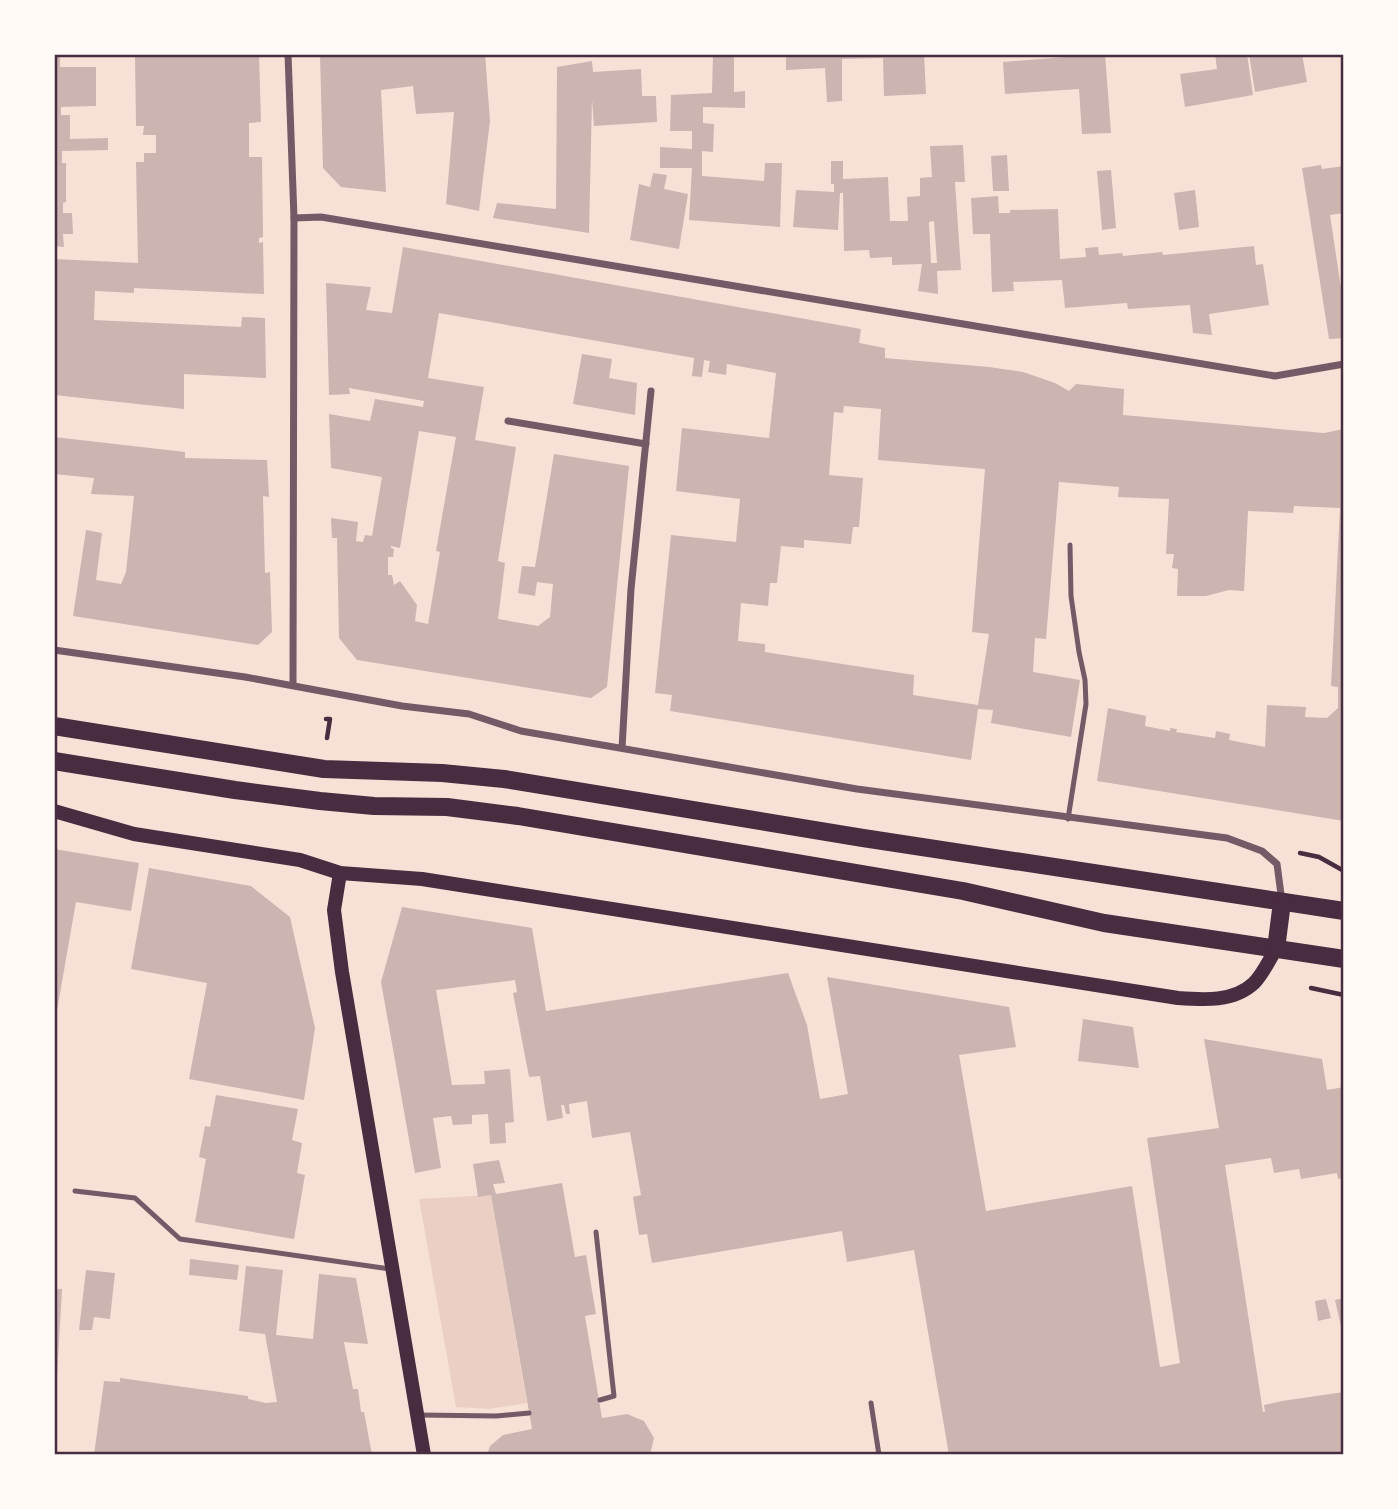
<svg xmlns="http://www.w3.org/2000/svg" width="1398" height="1509" font-family="'DM Sans',sans-serif">
<style>
.green{fill:#ebcfc5}
.building{fill:#ccb4b1;fill-rule:evenodd}
.lines{fill:none;stroke-linecap:round;stroke-linejoin:round}
.path{stroke:#4a2c40;stroke-width:4.5}
.service{stroke:#755966;stroke-width:5}
.minor{stroke:#755966;stroke-width:7}
.secondary{stroke:#4a2c40;stroke-width:14}
.primary{stroke:#4a2c40;stroke-width:18}
.neatline{fill:none;stroke:#4a2c40;stroke-width:2.5}
</style>
<rect width="100%" height="100%" fill="#f7e1d7"/>
<path class="green" d="M491 1195 527 1403 489 1409 456 1407 419 1199Z"/>
<g class="building">
<path d="M54 54H60V67H96V106L61 107V115H70V139L108 138V150L62 151V163H66V202L63 203V213H72L73 234H63L64 247 54 246Z"/>
<path d="M135 54H259L261 122 249 123V157H262L263 237 259 238V243L263 242 264 294 134 288V293L95 291 94 320 241 327 242 317 265 318 266 378 184 374V409L54 395V259L138 263 136 162H144V153H156V135H143L144 126H136Z"/>
<path d="M320 54H485L490 121 479 211 446 204 454 112 416 114 413 86 381 90 386 192 341 187 323 168Z"/>
<path d="M713 54H734V92L745 91V108L703 107V123L714 124 713 152 702 151V176L764 181 765 163H782L780 227 689 220 692 168H660V147L692 149V131H670L671 95 712 93Z"/>
<path d="M786 54H924L926 94 884 96 883 58 842 59V101L827 102 825 68 786 70Z"/>
<path d="M1105 54 1111 133 1082 134 1079 89 1005 94 1003 62Z"/>
<path d="M1215 54H1247L1253 95 1185 107 1180 74 1217 69Z"/>
<path d="M1249 54H1302L1307 82 1255 92Z"/>
<path d="M592 61 593 72 641 69 642 96H656L657 122 594 126 592 100 589 233 493 218 497 203 556 209 557 67Z"/>
<path d="M963 145 965 182H955L961 270 937 271 938 294 918 291 922 264 892 265V257L870 258 869 250 844 251 843 193H840L838 230 793 227 796 190 834 192V184H831V161H843V179L888 177 890 221H908L907 197 920 196V178L932 177 930 146ZM934 221 937 263H931L929 222Z"/>
<path d="M1007 155 1009 191H993L991 156Z"/>
<path d="M1321 165 1322 169 1344 166V213L1330 215 1344 308V338L1329 339 1302 168Z"/>
<path d="M1111 170 1116 228 1102 230 1097 171Z"/>
<path d="M653 173 667 175 664 189 688 194 679 249 630 240 639 184 650 187Z"/>
<path d="M1195 190 1199 227 1179 230 1174 193Z"/>
<path d="M998 196 999 213H1010V210L1058 209 1060 259 1086 257 1085 248 1098 247 1099 255 1122 253 1123 256 1162 252 1163 255 1254 246 1256 265 1263 264 1269 305 1209 314 1212 335 1193 333 1190 305 1128 309 1127 303 1065 308 1062 280 1013 282 1014 291 992 292 990 234H973L971 198Z"/>
<path d="M403 247 861 329 859 343 885 348V358L989 367 1023 372 1055 383 1069 391 1076 384 1124 389 1123 415 1324 433 1344 429V821L1097 781 1108 708 1146 716 1145 726 1170 731V728L1177 729 1176 732 1215 738 1216 731 1230 734 1229 740 1265 747 1267 705 1306 707 1305 717 1327 718 1338 708V687L1331 686 1340 508 1294 506 1293 513 1248 511 1244 591 1229 590 1206 596H1177L1178 569 1172 568 1174 554H1166L1169 499 1118 497 1119 487 1059 482 1046 639 1035 638 1033 672 1080 680 1071 737 991 723 993 710 978 709 971 760 670 711 672 695 655 693 671 535 736 542 740 499 676 491 682 428 769 438 776 373 727 364 726 375 708 372 710 361 704 360 702 377 692 376 694 358 439 313 428 378 484 387 475 440 516 447 498 561 505 563 498 619 538 626 550 617 553 584 537 582 535 596 518 593 522 566 535 567 554 454 629 466 607 687 591 698 357 660 339 638 337 538H332L331 518 358 522 356 541 363 542 365 535 372 536 382 477 331 468 329 414 370 421 375 399 423 407 424 401 349 388 350 394 329 395 326 283 371 287 366 310 392 313ZM844 406 881 409 878 460 985 469 972 632 989 634 978 705 913 695 914 675 771 653 765 652V644L738 641 741 603 768 606 770 583H777L781 546 804 548V540L851 544 853 527H859L863 478 829 475 834 412 843 413ZM419 431 456 437 436 551 440 552 428 624 415 621 417 605 400 581 394 585 392 575H388V557H393L394 549 391 548V546L400 548Z"/>
<path d="M582 354 612 359 609 378 637 383 635 415 573 404Z"/>
<path d="M54 437 185 452V458L267 460 269 497 263 496 265 573 270 572 272 632 258 645 73 616 86 530 102 533 96 580 121 584 126 572 134 496 91 494 94 478 54 474Z"/>
<path d="M54 849 139 863 131 911 76 902 56 1016Z"/>
<path d="M149 868 251 886 290 917 315 1028 304 1100 189 1079 207 983 131 969Z"/>
<path d="M402 907 532 928 546 1011 788 973 807 1025 820 1099 848 1094 827 977 1009 1007 1016 1047 959 1055 986 1211 1132 1186 1160 1367 1180 1363 1147 1138 1219 1128 1204 1039 1322 1059 1327 1090 1344 1087V1178L1338 1179 1337 1173 1301 1179 1299 1169 1274 1173 1271 1158 1225 1165 1263 1412H1265L1264 1405 1282 1401 1344 1392V1455H949L914 1250 847 1262 842 1231 652 1263 647 1234 639 1235 633 1197 641 1195 630 1132 592 1138 587 1101 569 1104 570 1114H566L564 1105H561L563 1118 547 1121 540 1076 529 1077 513 993 517 992 515 980 436 990 452 1085 485 1084 484 1071 510 1069 514 1122 505 1123 506 1143 490 1144 488 1114 472 1115V1124L453 1125 451 1116 433 1118 441 1168 415 1173 381 982Z"/>
<path d="M1083 1019 1133 1027 1139 1068 1078 1061Z"/>
<path d="M216 1095 298 1109 292 1140 302 1143 297 1173 305 1175 294 1239 195 1222 206 1159 199 1157 205 1126 210 1127Z"/>
<path d="M499 1160 505 1183 493 1184 496 1194 562 1183 575 1257 586 1255 596 1314 585 1316 602 1418 627 1414 644 1421 654 1438 650 1455H487L490 1446 503 1435 532 1429 491 1195 478 1197 473 1164Z"/>
<path d="M190 1259 239 1265 237 1280 189 1275Z"/>
<path d="M246 1266 283 1270 276 1335 313 1339 319 1274 356 1278 368 1344 344 1342 353 1389H358L361 1412H364L372 1455H94L104 1381 120 1382V1378L248 1396V1399L266 1403 277 1402 265 1334 239 1331Z"/>
<path d="M86 1270 115 1273 110 1319 94 1317 92 1330H79Z"/>
<path d="M54 1289H62L56 1395H54Z"/>
<path d="M1344 1298V1335H1343L1335 1300Z"/>
<path d="M1326 1299 1331 1318 1318 1321 1315 1301Z"/>
</g>
<g class="lines">
<g class="path">
<path d="M326 719H330L327 738"/>
<path d="M1300 853 1319 857 1344 871"/>
<path d="M1311 988 1344 995"/>
</g>
<g class="service">
<path d="M1068 819 1086 704 1085 680 1079 652 1071 596 1070 545"/>
<path d="M75 1191 135 1198 180 1239 390 1269"/>
<path d="M596 1232 614 1396 600 1400"/>
<path d="M871 1403 879 1455"/>
<path d="M420 1415 496 1416 529 1413"/>
</g>
<g class="minor">
<path d="M288 54 294 218 293 685"/>
<path d="M294 218 321 217 1275 376 1344 364"/>
<path d="M508 421 646 444"/>
<path d="M54 650 245 677 402 706 469 714 521 731 857 789 1227 838 1262 851 1277 864 1282 902"/>
<path d="M622 748 631 589 651 391"/>
</g>
<g class="secondary">
<path d="M54 811 134 834 300 860 340 873 422 879 1178 998C1204 1000 1234 1002 1254 983 1263 974 1269 960 1276 949"/>
<path d="M340 873 334 910 342 972 424 1455"/>
</g>
<g class="primary">
<path d="M54 726 324 769 442 773 504 779 863 838 1344 911"/>
<path d="M54 761 235 790 320 801 374 806 447 807 518 816 963 891 1104 923 1344 959"/>
<path d="M1276 949 1282 902"/>
</g>
</g>
<rect width="1398" height="1509" fill="none" stroke="#fffaf5" stroke-width="112"/>
<rect x="56" y="56" width="1286" height="1397" class="neatline"/>
</svg>
